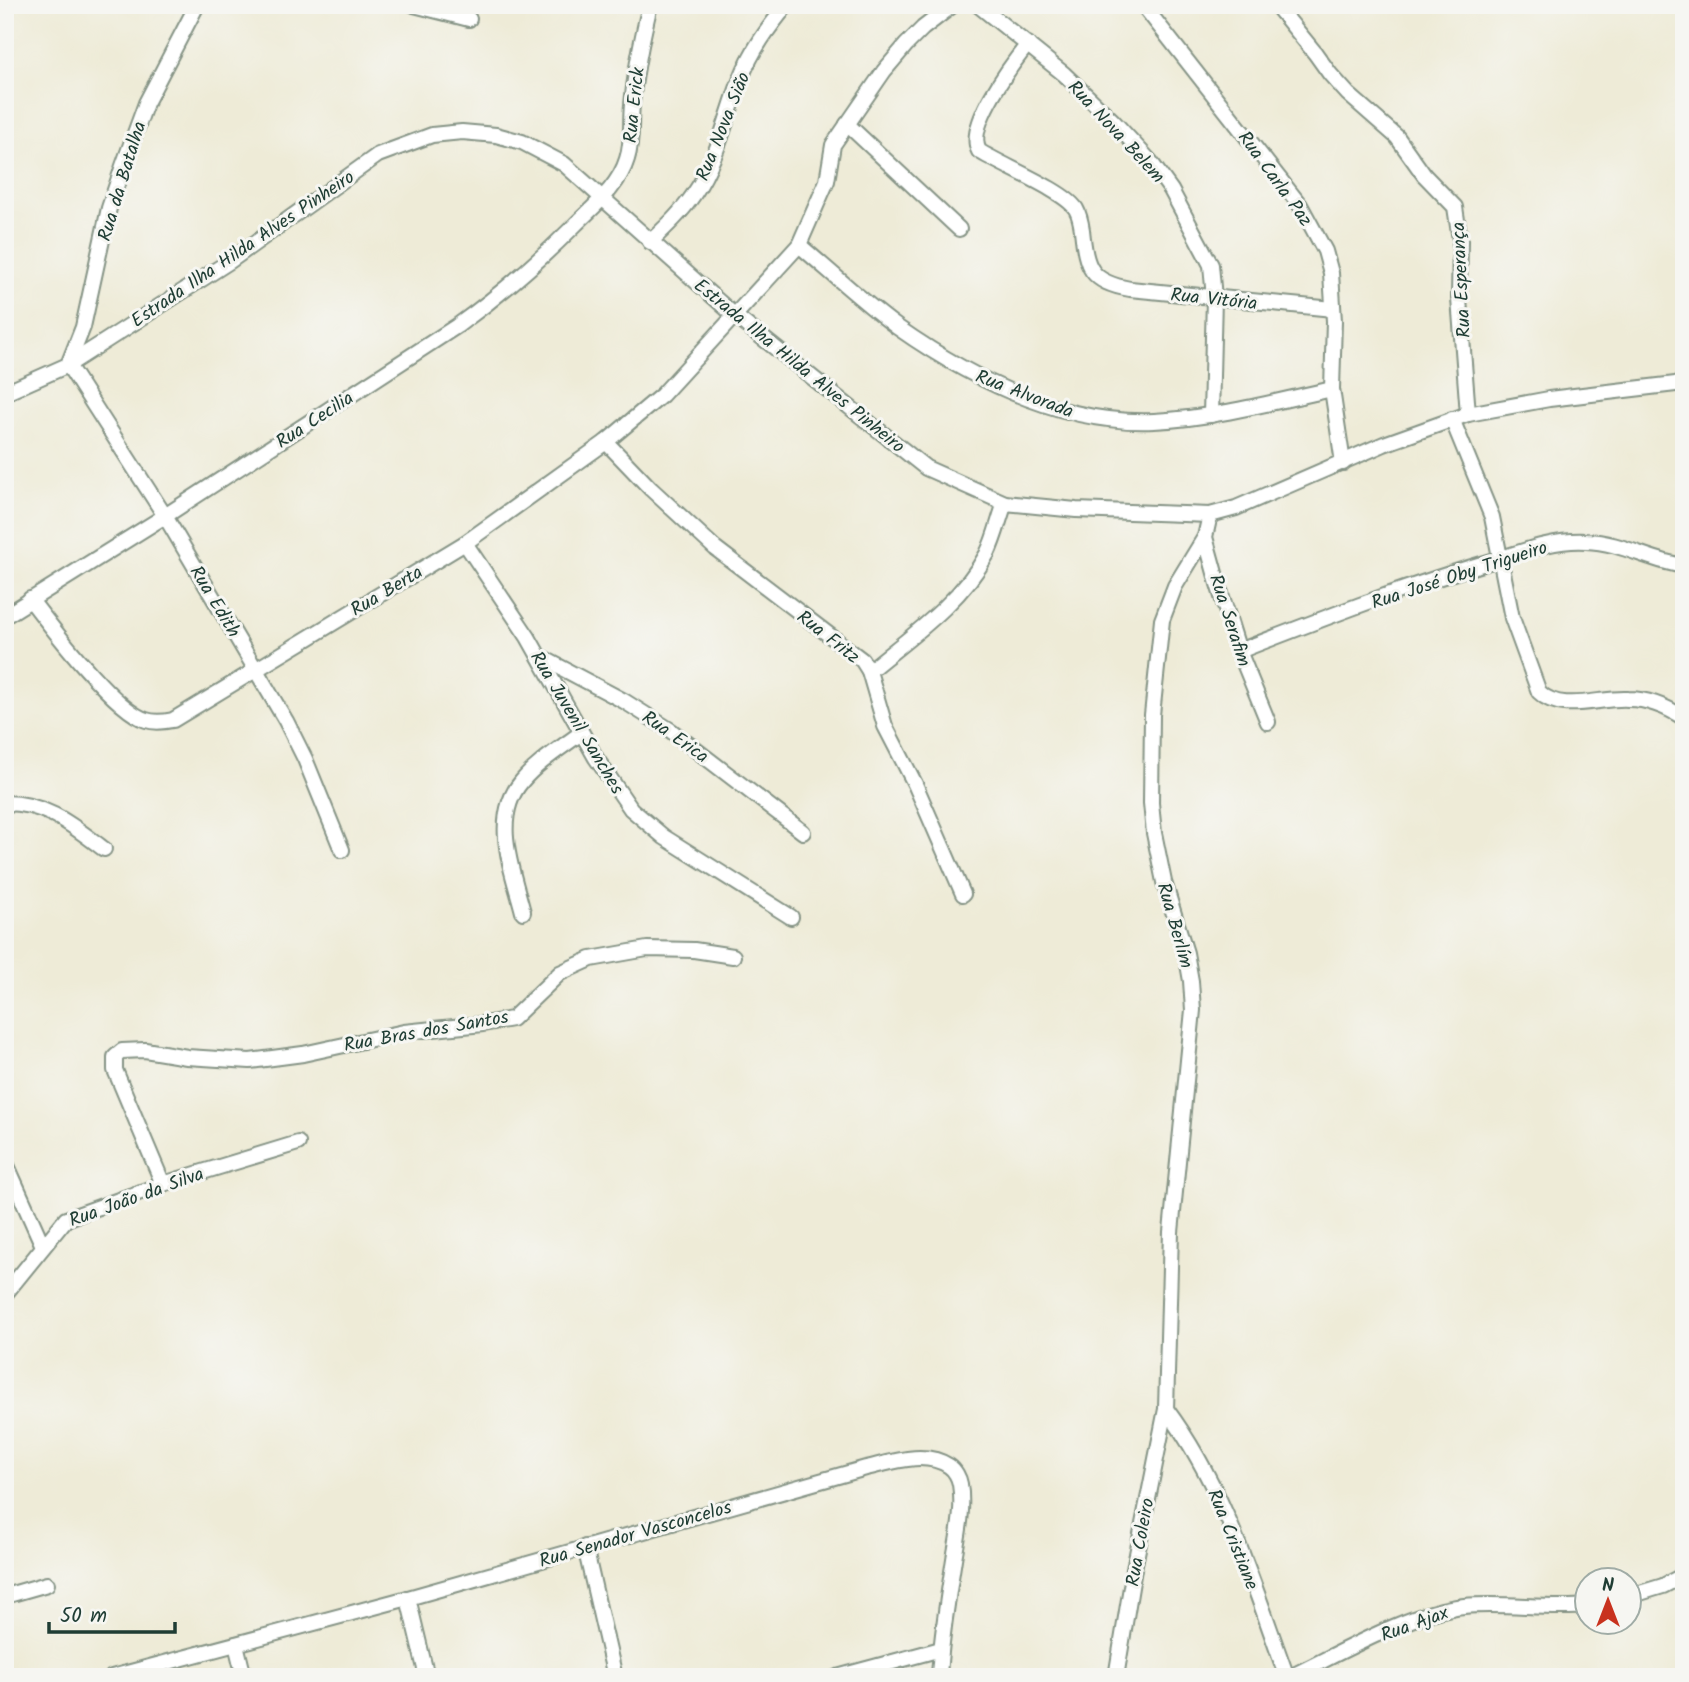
<svg xmlns="http://www.w3.org/2000/svg" width="1689" height="1682" font-family="Kalam,sans-serif">
<style>
.lines{fill:none;stroke-linecap:round;stroke-linejoin:round}
.street-casing{stroke:#869486;stroke-width:18}
.street{stroke:#fff;stroke-width:14}
.labels{text-anchor:middle;stroke-width:6;stroke-linejoin:round;paint-order:stroke}
.street-label{font-size:19px;fill:#1f3d34;stroke:#f6f6f2}
</style>
<rect width="100%" height="100%" fill="#f6f6f2"/>
<filter id="ink" filterUnits="userSpaceOnUse"><feTurbulence type="fractalNoise" baseFrequency=".0143" numOctaves="2"/><feDisplacementMap in="SourceGraphic" scale="14" xChannelSelector="R" yChannelSelector="G"/><feConvolveMatrix kernelMatrix="1 2 1 2 8 2 1 2 1" color-interpolation-filters="sRGB"/></filter>
<filter id="wash" filterUnits="userSpaceOnUse"><feTurbulence type="fractalNoise" baseFrequency=".00686" numOctaves="4" result="noise"/><feDisplacementMap in="SourceGraphic" scale="28" xChannelSelector="R" yChannelSelector="G"/><feGaussianBlur stdDeviation="1.57" result="paint"/><feColorMatrix in="noise" values="0 0 0 0 0 0 0 0 0 0 0 0 0 0 0 0 0 1.4 0 .05"/><feComposite in="paint" operator="in"/></filter>
<g filter="url(#wash)">
<rect width="100%" height="100%" fill="#eeebd7"/>
</g>
<g filter="url(#ink)">
<g class="lines">
<g class="street-casing">
<g id="street">
<path d="M197 5 146 103 123 166 109 208 83 327 68 365 165 516 286 721 305 759 342 850"/>
<path d="M414 5 469 19"/>
<path d="M978 5 1064 74 1113 121 1150 161 1171 190 1211 265 1214 298 1211 415"/>
<path d="M1143 5 1300 205 1325 251 1331 273 1334 321 1332 389 1343 463"/>
<path d="M1276 5 1315 53 1330 74 1348 94 1397 137 1424 175 1455 207 1460 240 1459 299 1468 414"/>
<path d="M1028 44C1012 64 965 126 979 151 1001 165 1065 191 1076 209 1080 216 1081 223 1082 230 1086 268 1090 282 1130 289L1333 309"/>
<path d="M847 124 959 229"/>
<path d="M650 242C666 227 682 212 694 194 718 159 726 117 741 78 752 50 768 28 787 5"/>
<path d="M799 245C831 272 863 302 897 327 971 379 1061 425 1154 421 1214 418 1274 402 1332 389"/>
<path d="M5 393 68 365 230 261 378 155 432 135 462 132 496 135 522 142 564 164 735 316 926 468 1005 503 1076 510 1210 515 1236 508 1384 444 1468 414 1549 399 1684 383"/>
<path d="M1452 419 1492 517 1512 618 1539 692C1561 714 1600 697 1628 699 1648 699 1667 707 1684 718"/>
<path d="M606 442 651 489 715 548 862 660 869 671 885 726 915 784 963 894"/>
<path d="M1210 515 1205 537 1218 584 1239 651 1268 722"/>
<path d="M465 543 528 637 596 758 631 809 664 837 791 917"/>
<path d="M30 599C52 628 114 710 146 720 155 723 163 722 173 720L465 543 606 442 662 395 799 245 827 181 833 145 884 71 906 45 923 28 953 5"/>
<path d="M5 616 165 516 457 326C500 295 538 262 575 225 595 205 619 186 627 159 633 141 630 123 632 105 635 71 642 38 650 5"/>
<path d="M1239 651C1322 619 1406 586 1492 561 1521 552 1554 539 1586 541 1621 542 1650 561 1684 566"/>
<path d="M539 656 624 701 670 730 803 832"/>
<path d="M869 671C910 637 961 602 987 554 995 538 999 519 1005 503"/>
<path d="M5 803C47 803 73 826 104 849"/>
<path d="M523 912C513 872 490 818 522 781 538 762 561 748 581 733"/>
<path d="M5 1161 43 1246"/>
<path d="M163 1184 115 1070V1057L122 1051 145 1050 187 1057 250 1061 303 1054 404 1032 483 1024 512 1019 560 973 591 959 647 949 694 950 733 956"/>
<path d="M5 1294 66 1219 163 1184 298 1143"/>
<path d="M1166 1409C1225 1488 1253 1584 1287 1677"/>
<path d="M585 1547 615 1677"/>
<path d="M5 1596 47 1584"/>
<path d="M1630 1596 1663 1586 1684 1575"/>
<path d="M408 1598 427 1677"/>
<path d="M236 1644 244 1677"/>
<path d="M112 1677 408 1598 866 1468C892 1462 925 1450 949 1466 955 1470 959 1478 960 1484 964 1509 958 1535 954 1559 948 1598 941 1637 939 1677"/>
<path d="M837 1677 941 1649"/>
<path d="M1116 1677 1134 1569 1166 1409 1171 1232 1193 1010 1191 981 1186 953 1164 882 1154 833 1151 803 1152 715 1162 620 1175 586 1205 537"/>
<path d="M1290 1677C1338 1654 1413 1611 1464 1606 1505 1602 1546 1610 1588 1606"/>
</g>
</g>
<use href="#street" class="street"/>
</g>
</g>
<g class="labels">
<g class="street-label">
<text transform="translate(633 105) rotate(-84)" y="7">Rua Erick</text>
<text transform="translate(722 126) rotate(-68)" y="7">Rua Nova Sião</text>
<text transform="translate(1117 131) rotate(47)" y="7">Rua Nova Belem</text>
<text transform="translate(1276 178) rotate(54)" y="7">Rua Carla Paz</text>
<text transform="translate(121 181) rotate(-73)" y="7">Rua da Batalha</text>
<text transform="translate(242 248) rotate(-34)" y="7">Estrada Ilha Hilda Alves Pinheiro</text>
<text transform="translate(1460 280) rotate(-93)" y="7">Rua Esperança</text>
<text transform="translate(1214 298) rotate(6)" y="7">Rua Vitória</text>
<text transform="translate(800 365) rotate(39)" y="7">Estrada Ilha Hilda Alves Pinheiro</text>
<text transform="translate(1025 393) rotate(21)" y="7">Rua Alvorada</text>
<text transform="translate(314 419) rotate(-33)" y="7">Rua Cecilia</text>
<text transform="translate(1459 574) rotate(-18)" y="7">Rua José Oby Trigueiro</text>
<text transform="translate(386 590) rotate(-31)" y="7">Rua Berta</text>
<text transform="translate(216 601) rotate(59)" y="7">Rua Edith</text>
<text transform="translate(1231 620) rotate(72)" y="7">Rua Serafim</text>
<text transform="translate(829 636) rotate(38)" y="7">Rua Fritz</text>
<text transform="translate(578 722) rotate(59)" y="7">Rua Juvenil Sanches</text>
<text transform="translate(676 736) rotate(35)" y="7">Rua Erica</text>
<text transform="translate(1176 925) rotate(74)" y="7">Rua Berlím</text>
<text transform="translate(426 1030) rotate(-10)" y="7">Rua Bras dos Santos</text>
<text transform="translate(136 1196) rotate(-20)" y="7">Rua João da Silva</text>
<text transform="translate(635 1533) rotate(-16)" y="7">Rua Senador Vasconcelos</text>
<text transform="translate(1234 1539) rotate(68)" y="7">Rua Cristiane</text>
<text transform="translate(1139 1542) rotate(-80)" y="7">Rua Coleiro</text>
<text transform="translate(1414 1623) rotate(-20)" y="7">Rua Ajax</text>
</g>
</g>
<rect width="1689" height="1682" fill="none" stroke="#f6f6f2" stroke-width="28"/>
<g transform="translate(1608 1601)"><circle r="33" fill="#f6f6f2" stroke="#a0aca6" stroke-width="2"/>
<path d="M0-5L12 26L0 18L-12 26Z" fill="#c8321e"/>
<text y="-10" font-size="19" font-weight="bold" text-anchor="middle" fill="#1f3d34">N</text>
</g>
<path d="M49 1622v10h126v-10" fill="none" stroke="#1f3d34" stroke-width="3.5"/>
<text x="60" y="1622" font-size="21" fill="#1f3d34" stroke="#f6f6f2" stroke-width="5" paint-order="stroke">50 m</text>
</svg>
